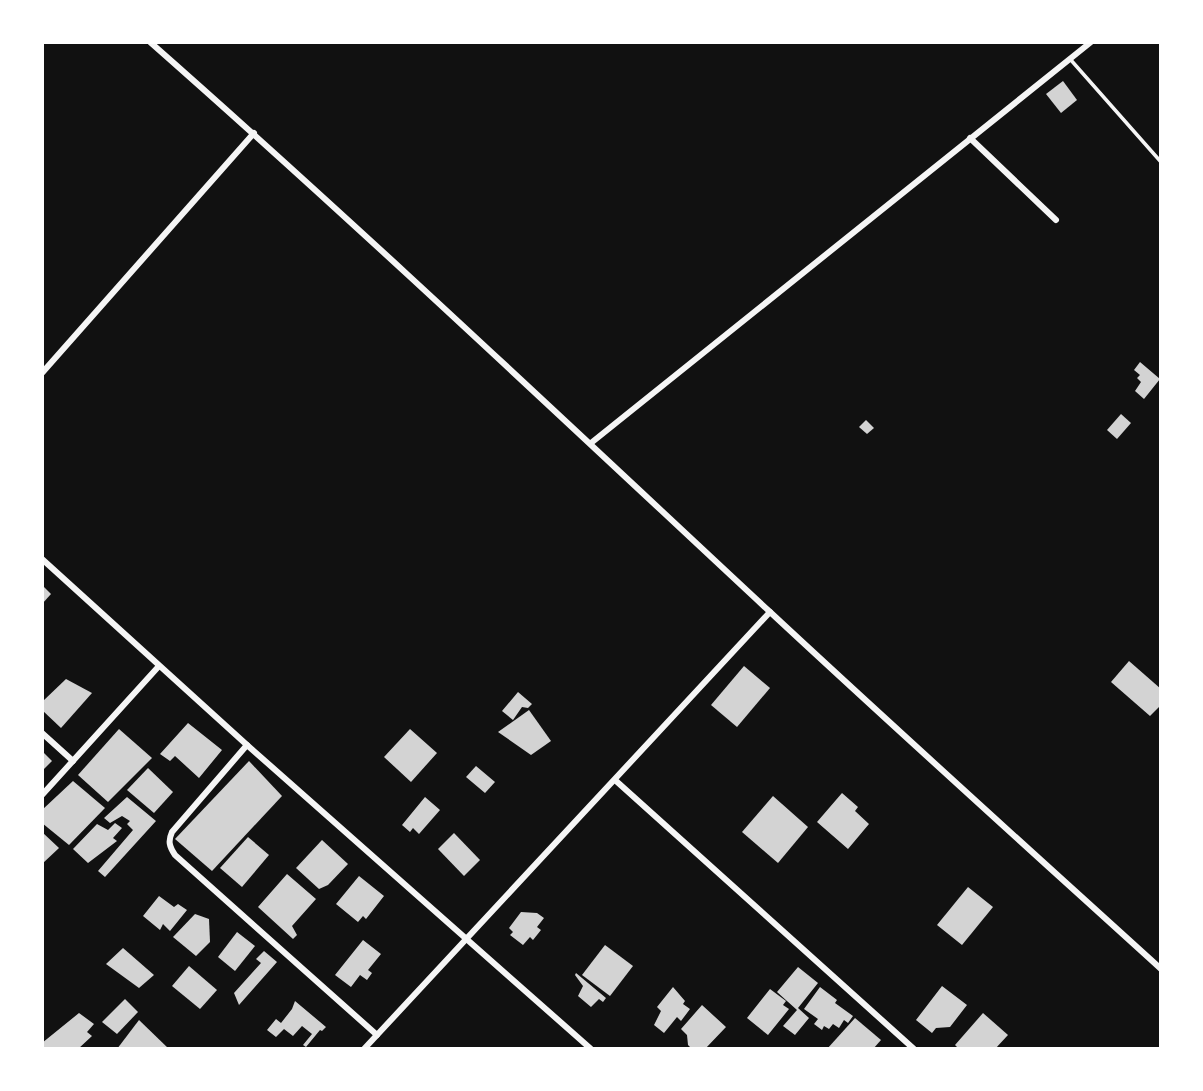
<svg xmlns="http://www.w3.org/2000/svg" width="1203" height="1091" font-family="Mulish,sans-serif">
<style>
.building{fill:#d3d3d3}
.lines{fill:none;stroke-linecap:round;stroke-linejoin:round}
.service{stroke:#f5f5f5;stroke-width:3.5}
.minor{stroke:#f5f5f5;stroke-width:6}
</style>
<rect width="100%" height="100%" fill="#111"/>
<g class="building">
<path d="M1063 81 1077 100 1061 113 1046 94Z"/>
<path d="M1140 362 1160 379 1144 399 1135 391 1141 382 1137 378 1140 375 1134 370Z"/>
<path d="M1121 414 1131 423 1117 439 1107 430Z"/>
<path d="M866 420 874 428 867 434 859 427Z"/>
<path d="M42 585 51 594 42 604Z"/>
<path d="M1129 661 1161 689V705L1150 716 1111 682Z"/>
<path d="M744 666 770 688 737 727 711 705Z"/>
<path d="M66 679 92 693 61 728 42 710V702Z"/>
<path d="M518 692 532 704 528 708 522 707 513 720 502 711Z"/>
<path d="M529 710 551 741 531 755 498 732Z"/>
<path d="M188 723 222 750 199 778 175 756 170 761 160 754Z"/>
<path d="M119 729 152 758 108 802 78 775Z"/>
<path d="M410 729 437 753 411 782 384 757Z"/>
<path d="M42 751 52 761 42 771Z"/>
<path d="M249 761 282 796 212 871 175 839Z"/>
<path d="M476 766 495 782 485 793 466 777Z"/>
<path d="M148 768 173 792 154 813 127 790Z"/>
<path d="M73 781 105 808 69 845 42 823V810Z"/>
<path d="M842 793 858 807 855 811 869 824 848 849 817 822Z"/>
<path d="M773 796 808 827 778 863 742 832Z"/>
<path d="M127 797 156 821 105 877 98 871 133 830 127 824 130 821 122 816 110 823 104 818Z"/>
<path d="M425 797 440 810 419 834 413 828 410 832 402 825Z"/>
<path d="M115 823 122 828 113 838 117 841 88 863 73 849 97 824 108 830Z"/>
<path d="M42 832 59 848 42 864Z"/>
<path d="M454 833 480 860 464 876 438 849Z"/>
<path d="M248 837 269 855 242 887 220 868Z"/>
<path d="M322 840 348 864 328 885 319 889 296 868Z"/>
<path d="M287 874 316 899 292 926 297 935 293 939 258 907Z"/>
<path d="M359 876 384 896 366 919 363 916 358 922 336 904Z"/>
<path d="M968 887 993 907 962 945 937 925Z"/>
<path d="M159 896 174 907 178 904 187 910 170 931 163 924 160 930 143 916Z"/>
<path d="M521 912 537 913 544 918 537 927 541 930 533 940 530 937 523 945 510 935 513 932 509 928Z"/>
<path d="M195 914 209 919 210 942 196 956 173 937Z"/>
<path d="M237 932 255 946 235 971 218 957Z"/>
<path d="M363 940 381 954 368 970 372 973 367 980 360 975 351 987 335 975Z"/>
<path d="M605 945 633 966 610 996 582 975Z"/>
<path d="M123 948 154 975 139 988 106 964Z"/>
<path d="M264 951 277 962 239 1005 234 993 261 963 256 959Z"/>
<path d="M189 966 217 990 200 1009 172 986Z"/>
<path d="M798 967 818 983 798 1008 809 1018 795 1035 783 1026 797 1010 777 992Z"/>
<path d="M576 973 606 998 603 1002 599 999 591 1007 578 996 583 986 575 975Z"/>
<path d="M942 986 967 1005 950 1027 936 1028 932 1033 916 1020Z"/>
<path d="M673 987 685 1001 683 1004 690 1009 681 1021 677 1017 664 1033 654 1025 661 1011 657 1007Z"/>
<path d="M820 987 837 1000 835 1003 853 1016 848 1023 844 1020 839 1028 833 1024 829 1029 824 1026 822 1030 814 1024 818 1019 804 1009Z"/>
<path d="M770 989 786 1001 783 1005 789 1009 768 1035 747 1018Z"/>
<path d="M125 999 138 1012 117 1034 102 1022Z"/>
<path d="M295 1001 326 1027 322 1031 320 1030 306 1047 303 1045 312 1034 302 1026 293 1036 284 1029 276 1037 267 1030 276 1019 281 1023 292 1009Z"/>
<path d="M702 1005 726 1027 705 1049H692L688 1045 687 1035 681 1029Z"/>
<path d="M79 1013 94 1024 87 1032 92 1036 78 1049H42V1043Z"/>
<path d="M983 1013 1008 1035 995 1049H959L955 1045Z"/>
<path d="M855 1018 881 1040 873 1049H827Z"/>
<path d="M139 1020 169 1049H117Z"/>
</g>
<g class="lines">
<path class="service" d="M1070 59 1161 162"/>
<g class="minor">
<path d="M150 42C361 228 564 420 769 611 899 732 1030 850 1161 969"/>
<path d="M970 138 1056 220"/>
<path d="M42 373 254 133"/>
<path d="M591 443 1091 42"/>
<path d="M42 559 247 745 591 1049"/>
<path d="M42 733 73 761"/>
<path d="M247 745 172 832C168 841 169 846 175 855L377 1035"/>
<path d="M615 780 914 1049"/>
<path d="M42 795 159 666"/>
<path d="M364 1049 770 612"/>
</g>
</g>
<rect width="1203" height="1091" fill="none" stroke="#ffffff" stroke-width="88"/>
</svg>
